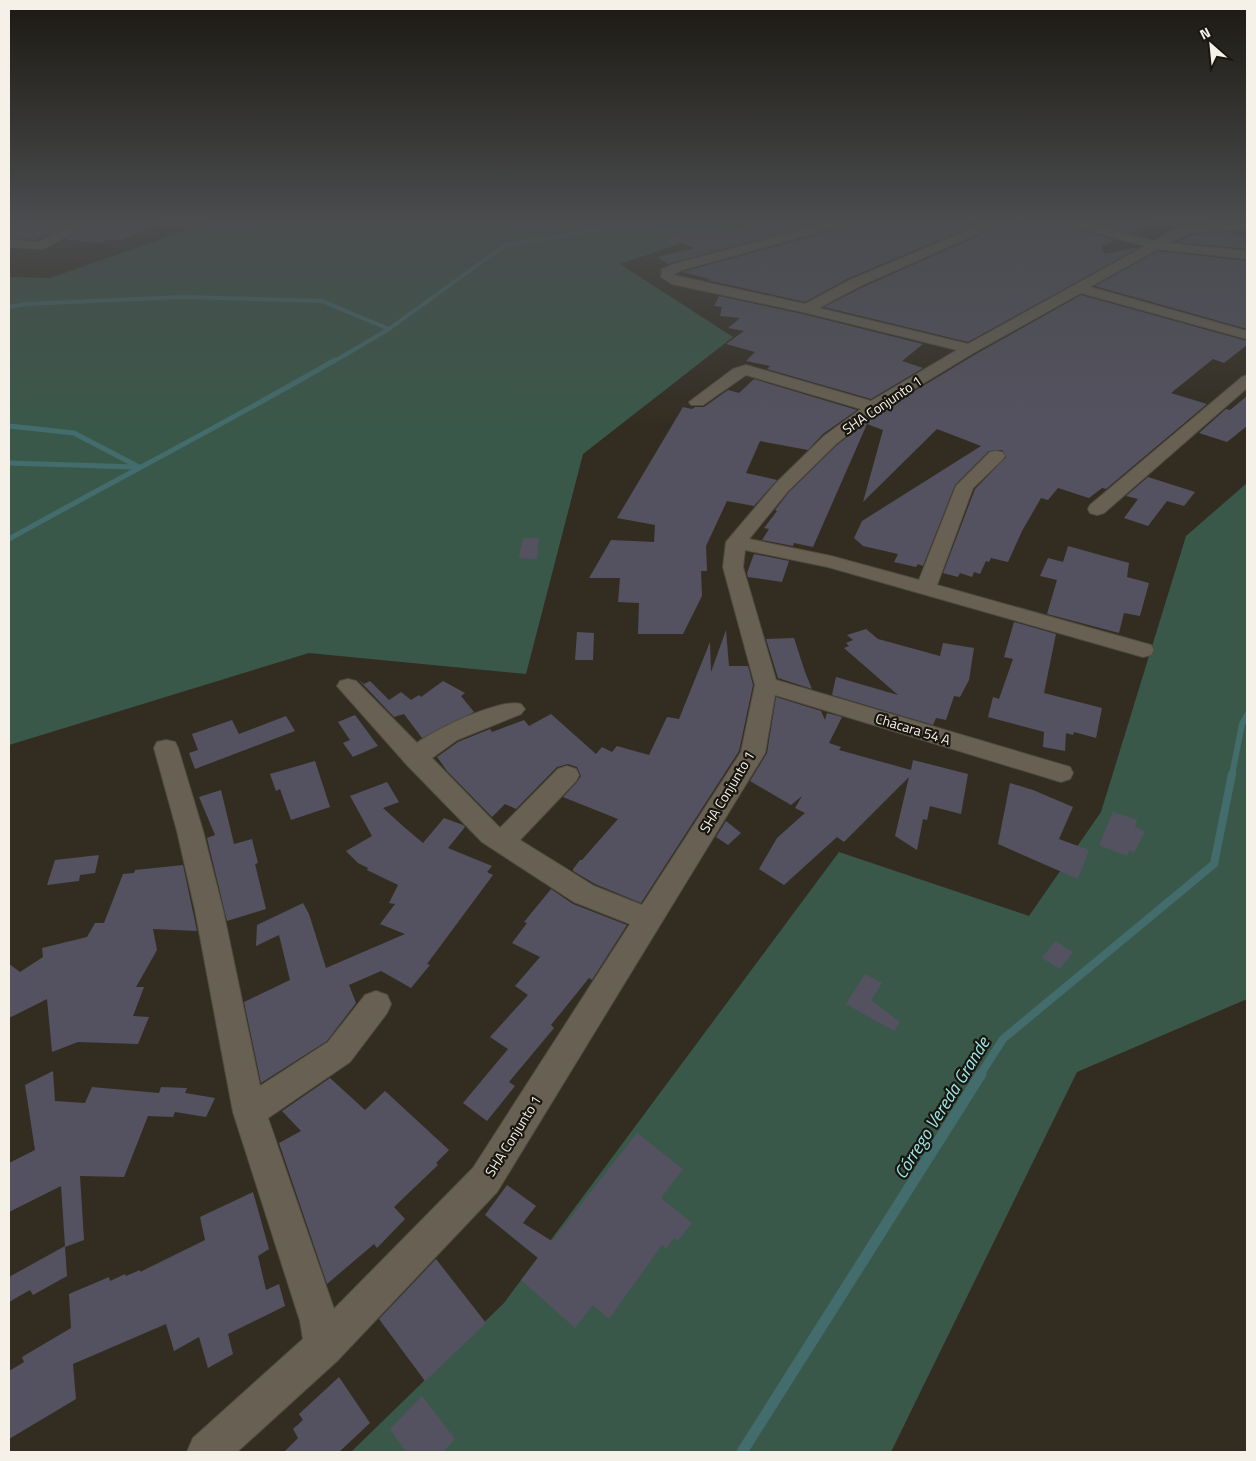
<svg xmlns="http://www.w3.org/2000/svg" width="1256" height="1461" font-family="'Titillium Web',sans-serif">
<style>
.green{fill:#3a5849}
.lines{fill:none;stroke-linecap:round;stroke-linejoin:round}
.stream-far4{stroke:#436d6d;stroke-width:4}
.stream-far3{stroke:#436d6d;stroke-width:5}
.stream-far2{stroke:#436d6d;stroke-width:6}
.stream-far1{stroke:#436d6d;stroke-width:8}
.stream{stroke:#436d6d;stroke-width:11}
.building{fill:#545260}
.minor-casing{stroke:#4f4b40;stroke-width:2}
.minor{fill:#686153;fill-rule:evenodd}
.labels{text-anchor:middle;stroke-width:4.5;stroke-linejoin:round;paint-order:stroke}
.street-label{font-size:14px;fill:#f5f1e9;stroke:#191610}
.near-water-label{font-size:18px;font-style:italic;fill:#99e7e7;stroke:#191610}
</style>
<rect width="100%" height="100%" fill="#332d21"/>
<g class="green">
<path d="M213 221H748L620 264 733 337 583 454 526 674 309 653 9 745V277L50 278Z"/>
<path d="M1247 483V999L1077 1072 891 1452H351L504 1303 839 852 1029 916 1101 812 1186 536Z"/>
</g>
<g class="lines">
<g class="stream-far4">
<path d="M9 307 26 304 182 297 322 301 389 329"/>
<path d="M333 362 389 329 504 246 649 221"/>
</g>
<g class="stream-far3">
<path d="M9 426 74 433 139 467"/>
<path d="M9 463 136 467"/>
<path d="M9 539C117 479 228 422 335 360"/>
</g>
<path class="stream-far2" d="M1232 775 1242 724 1247 715"/>
<path class="stream-far1" d="M980 1075 1003 1039 1214 864 1232 774"/>
<path class="stream" d="M742 1452 981 1074"/>
</g>
<g class="building">
<path d="M9 221H76L35 240 9 237Z"/>
<path d="M95 221H164L122 240H107L101 243 65 239Z"/>
<path d="M738 221H827L668 264 657 257 695 248 663 236 749 227Z"/>
<path d="M884 221H961L970 227 849 278 805 302 707 280 710 279 682 272 834 230 876 226Z"/>
<path d="M1011 221 1024 225 1030 222 1036 224 1043 221H1052L1060 225 1115 240 1102 246 1104 254 1140 247 968 342 824 307 861 288Z"/>
<path d="M1083 221H1157L1130 233Z"/>
<path d="M1230 232 1232 235 1243 236 1247 249 1176 242 1193 235Z"/>
<path d="M1158 251 1247 261V329L1095 286Z"/>
<path d="M1081 295 1247 341V345L1224 363 1213 359 1171 393 1207 404 1106 489 1102 488 1089 498 1058 488 1048 500 1041 498 1022 531 1008 562 991 558 989 562 986 561 980 574 974 572 972 577 960 573 958 577 943 573 975 489 1006 457 1002 450 989 451 955 485 923 566 918 564 916 567 894 562 898 554 863 546 854 538 862 521 981 446 937 429 863 502 883 430 867 424 813 547 794 543 793 546 762 540 769 529 764 528 777 511 775 510 789 492 837 445 880 412 976 354Z"/>
<path d="M719 296 807 315 923 344 902 361 923 368 871 399 767 369 770 366 746 361 755 352 726 344 744 331 728 328 740 318 720 316 722 307 714 306Z"/>
<path d="M754 379 857 410 823 434 808 450 760 441 746 473 777 480 754 506 727 501 706 546 707 571H701L702 596 683 634H638L639 603 618 602 620 578H589L611 540 654 542 655 525 617 518 683 407 692 409 695 407H704L728 390 739 393Z"/>
<path d="M1247 396V426L1227 442 1199 433 1226 409 1230 410Z"/>
<path d="M1148 477 1195 492 1184 506 1167 501 1148 526 1124 518 1138 499 1126 496Z"/>
<path d="M523 538H539L537 559 519 558Z"/>
<path d="M1068 546 1129 563 1127 577 1149 583 1140 616 1124 613 1119 633 1047 614 1057 580 1040 576 1048 558 1063 562Z"/>
<path d="M754 554 789 561 782 582 748 577 747 573Z"/>
<path d="M1014 622 1056 634 1044 693 1102 708 1096 738 1074 732 1073 735 1066 733 1065 751 1043 747 1044 732 988 717 993 697 999 699 1013 659 1004 657Z"/>
<path d="M866 629 878 639 940 656 943 643 974 648 969 680 960 697 954 696 946 720 936 718 933 725 832 695 836 677 898 695 844 648 849 646 846 643 853 640 847 635Z"/>
<path d="M726 630 729 666H748L753 685 739 751 641 903 595 884 573 871V869L580 860H582L618 819 563 797 577 782 581 776 577 767 568 764 557 767 516 809 505 804 492 817 447 771 437 757 458 742 490 729 492 732 524 720 529 726 551 714 596 754 602 747 612 752 617 746 649 755 667 717 679 719 710 642 711 672Z"/>
<path d="M577 632 594 633 593 660H575Z"/>
<path d="M794 638 805 672 812 689 778 678 766 639Z"/>
<path d="M358 679 364 684 370 681 389 700 401 692 411 700 419 695 421 697 443 681 465 693 461 696 474 712 422 738 404 714 394 717Z"/>
<path d="M776 697 821 711 825 720 827 713 842 717 829 743 841 747 839 750 911 770 913 760 968 774 961 814 930 806 927 820 923 819 917 850 895 836 909 777 844 842 837 837 784 885 759 869 777 838 805 813 795 808 802 796 791 805 750 781 767 753Z"/>
<path d="M355 715 378 746 353 757 343 743 350 740 338 722Z"/>
<path d="M286 716 295 731 195 769 189 753 198 750 192 734 232 720 239 734Z"/>
<path d="M315 761 330 807 291 820 280 789 276 791 270 774Z"/>
<path d="M387 782 399 802 383 808 404 827 423 843 444 818 463 825 465 827 448 848 492 866 487 872 493 875 427 964 430 965 411 988 381 971 349 985 356 1003 327 1041 261 1083 244 1002 290 980 279 935 256 946 257 925 303 903 309 914 326 968 405 934 380 924 395 904 389 903 398 885 367 870 368 868 358 863 346 851 372 836 350 796Z"/>
<path d="M1010 783 1033 790 1073 807 1059 839 1089 850 1078 879 998 844Z"/>
<path d="M221 790 234 844 252 839 258 863 255 864 266 909 227 921 207 838 215 835 199 797Z"/>
<path d="M1113 812 1137 820 1135 827 1145 831 1134 853 1129 850 1127 856 1099 845Z"/>
<path d="M726 821 741 833 728 845 716 837Z"/>
<path d="M99 855 95 873 80 875 79 881 47 885 55 860Z"/>
<path d="M183 865 197 931 153 929 157 950 136 987H144L133 1016 149 1017 138 1044 78 1042 52 1052 47 999 9 1018V964L20 972 43 957 42 948 87 937 95 923H104L123 874 134 873 135 870Z"/>
<path d="M551 889 573 904 627 925 592 980 589 978 551 1025 554 1028 509 1082 515 1086 487 1121 463 1103 508 1049 490 1037 528 995 515 986 540 957 512 943 527 923 524 922Z"/>
<path d="M1055 941 1073 952 1060 969 1042 958Z"/>
<path d="M865 974 882 983 871 1000 900 1022 894 1031 846 1004Z"/>
<path d="M53 1071 55 1101 85 1103 92 1087 159 1093 161 1087 187 1088 185 1093 215 1098 206 1117 175 1112 173 1117 148 1116 124 1177 80 1176 84 1240 65 1247 67 1276 33 1295 30 1290 9 1302V1277L65 1246 61 1186 9 1212V1163L35 1150 25 1085Z"/>
<path d="M330 1078 365 1110 385 1091 449 1150 436 1163 438 1165 394 1207 405 1219 377 1248 374 1244 327 1284 279 1143 301 1131 282 1111Z"/>
<path d="M637 1133 683 1169 661 1198 692 1223 678 1241 674 1238 666 1249 662 1245 609 1319 593 1305 575 1328 521 1280 538 1258 485 1215 507 1185 536 1206 523 1223 552 1241Z"/>
<path d="M253 1192 269 1249 258 1256 266 1290 279 1284 285 1306 228 1334 233 1354 208 1368 199 1337 174 1351 166 1324 73 1364 76 1399 9 1439V1371L24 1362 22 1357 71 1328 69 1294 109 1277 110 1281 125 1274 126 1276 140 1270V1272L205 1240 200 1217Z"/>
<path d="M436 1259 486 1323 425 1381 379 1319Z"/>
<path d="M339 1377 370 1423 339 1452H284L298 1438 293 1429 303 1420 299 1414Z"/>
<path d="M422 1396 455 1439 443 1452H406L390 1429Z"/>
</g>
<g class="lines">
<g class="minor-casing">
<g id="minor">
<path d="M79 221H93L44 249 9 247V239L38 242Z"/>
<path d="M833 221H882L876 224 834 228 682 270 673 275 805 304 850 280 989 221H1004L1002 223 860 286 819 308 968 344 1145 246 1061 223 1059 221H1077L1154 241 1170 232 1187 226 1247 223V229L1189 233 1169 243 1247 251V259L1158 249 1090 287 1247 331V339L1081 293 975 352 879 410 836 444 788 491 749 539 831 556 919 580 956 486 990 452 996 451 1002 452 1005 456 1002 460 973 488 937 585 1151 645 1154 650 1151 655 1143 657 828 567 745 550 743 567 776 680 1070 767 1073 773 1070 779 1061 782 775 695 765 753 497 1192 337 1361 237 1452H187L193 1438 303 1339 300 1321 233 1112 195 910 177 831 154 748 157 742 166 740 175 742 178 748 203 831 223 910 260 1086 328 1042 365 995 376 991 387 995 391 1004 387 1013 350 1062 268 1118 334 1309 473 1168 630 924 574 902 482 842 407 765 337 686 340 681 348 679 356 681 417 743C436 729 500 698 521 704L525 709 521 714 457 740 432 758 500 828 558 769 567 766 576 769 579 775 576 781 520 840 594 886 642 905 741 752 755 685 723 567 726 542 776 483 824 436 861 409 746 375 703 405H691L689 402 733 369 746 365 871 401 957 350 807 313 672 284 661 277 662 269 674 264Z"/>
<path d="M1247 375V388L1104 513 1097 515 1090 513 1088 509 1090 505 1242 377Z"/>
</g>
</g>
<use href="#minor" class="minor"/>
</g>
<linearGradient id="sky" x2="0" y2="1"><stop stop-color="#1c1912"/><stop offset="0.52" stop-color="#4a4c4e"/><stop offset="1" stop-color="#4a4c4e" stop-opacity="0"/></linearGradient>
<rect width="1256" height="425" fill="url(#sky)"/>
<g class="labels">
<g class="street-label">
<text transform="translate(882 405) rotate(-34)" y="5">SHA Conjunto 1</text>
<text transform="translate(913 729) rotate(17)" y="5">Chácara 54 A</text>
<text transform="translate(727 792) rotate(-59)" y="5">SHA Conjunto 1</text>
<text transform="translate(513 1136) rotate(-58)" y="5">SHA Conjunto 1</text>
</g>
<g class="near-water-label">
<text transform="translate(942 1108) rotate(-58)" y="6">Córrego Vereda Grande</text>
</g>
</g>
<rect width="1256" height="1461" fill="none" stroke="#f5f1e9" stroke-width="20"/>
<g transform="translate(1211 45) rotate(333)" stroke="#191610" stroke-width="4" paint-order="stroke">
<path d="M0-4L9 19L0 12L-9 19Z" fill="#f5f1e9"/>
<text y="-8" font-size="14" font-weight="bold" text-anchor="middle" fill="#f5f1e9">N</text>
</g>
</svg>
